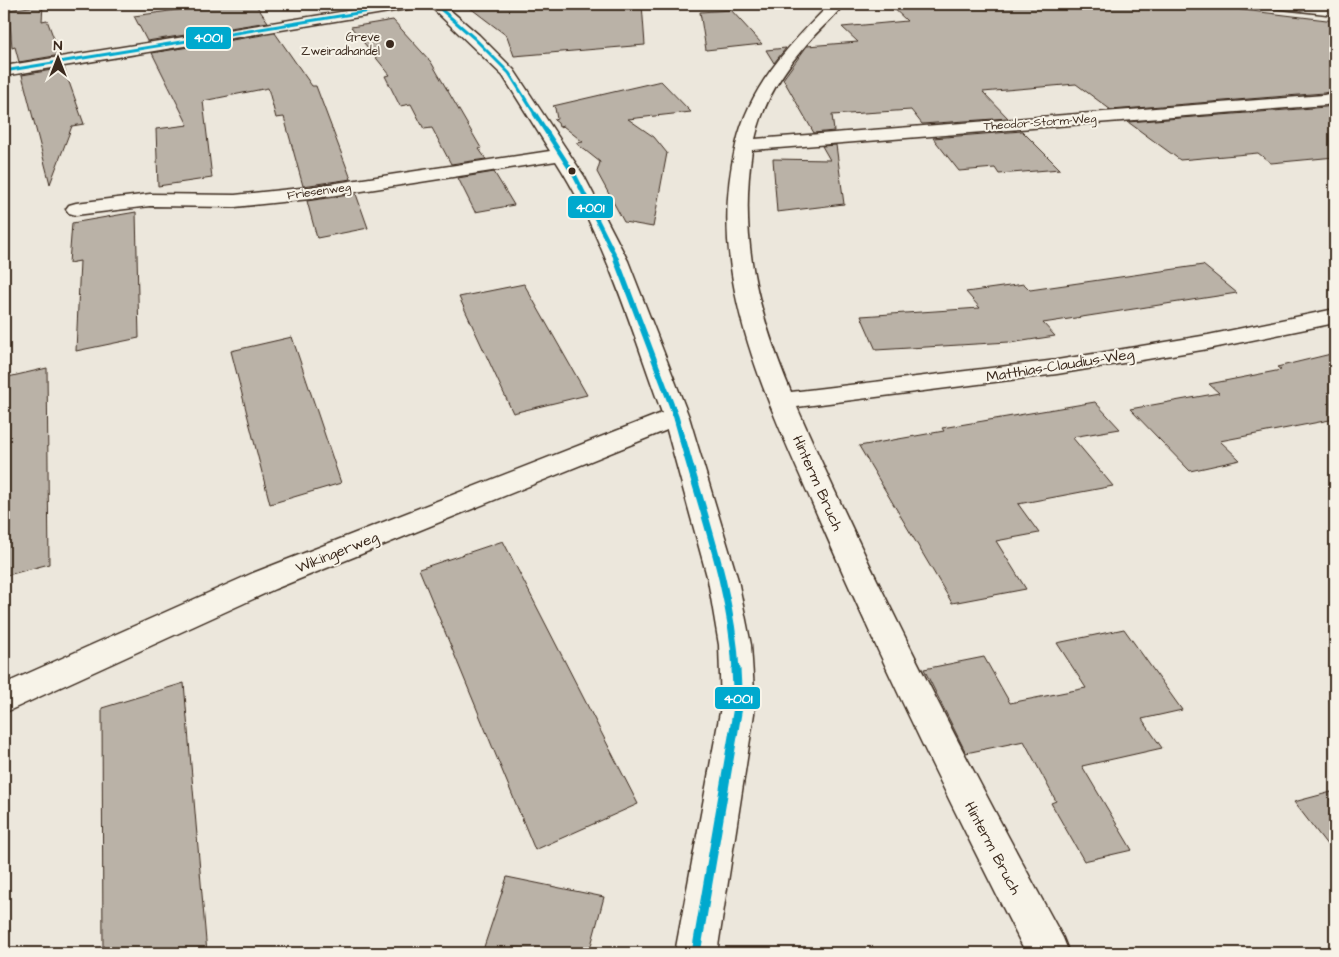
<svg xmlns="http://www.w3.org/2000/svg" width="1339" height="957" font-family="'Architects Daughter',sans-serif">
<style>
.building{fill:#bab2a7;stroke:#3b2a1e}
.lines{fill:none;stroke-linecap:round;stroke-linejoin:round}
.minor-casing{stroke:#3b2a1e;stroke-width:3}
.major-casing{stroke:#3b2a1e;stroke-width:3}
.minor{fill:#f7f3e8;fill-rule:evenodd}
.major{fill:#f7f3e8;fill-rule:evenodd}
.bus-1-far4-casing{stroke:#f7f3e8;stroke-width:5}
.bus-1-far3-casing{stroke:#f7f3e8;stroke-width:7}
.bus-1-far2-casing{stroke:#f7f3e8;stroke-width:9}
.bus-1-far1-casing{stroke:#f7f3e8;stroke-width:11}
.bus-1-casing{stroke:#f7f3e8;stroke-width:12}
.bus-1-far4{stroke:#00a9ce;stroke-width:3}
.bus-1-far3{stroke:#00a9ce;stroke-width:4.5}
.bus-1-far2{stroke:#00a9ce;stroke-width:5.5}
.bus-1-far1{stroke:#00a9ce;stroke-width:7}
.bus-1{stroke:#00a9ce;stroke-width:9}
.poi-dot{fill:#3b2a1e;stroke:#f7f3e8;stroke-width:2}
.labels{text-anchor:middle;stroke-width:4;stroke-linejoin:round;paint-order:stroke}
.far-poi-label{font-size:12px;fill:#3b2a1e;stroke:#f7f3e8;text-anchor:end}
.far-street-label{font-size:12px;fill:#3b2a1e;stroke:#f7f3e8}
.street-label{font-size:15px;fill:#3b2a1e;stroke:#f7f3e8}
.line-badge{stroke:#f7f3e8;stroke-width:2}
.badge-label{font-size:14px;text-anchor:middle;font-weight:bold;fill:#fff}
</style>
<rect width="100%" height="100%" fill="#ece7dc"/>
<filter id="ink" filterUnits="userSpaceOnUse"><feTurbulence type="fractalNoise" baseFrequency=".02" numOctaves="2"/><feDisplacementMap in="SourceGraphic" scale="10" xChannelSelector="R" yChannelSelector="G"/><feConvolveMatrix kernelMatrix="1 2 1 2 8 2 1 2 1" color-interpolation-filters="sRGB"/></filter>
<g filter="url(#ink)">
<g class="building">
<path d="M219 4H255L268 22 147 41 134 16Z"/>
<path d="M465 4H642L645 45 514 56 507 36Z"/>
<path d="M889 4H1193L1335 21V90L1324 93 1111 110 1076 84 983 92 1008 118 922 124 911 110 832 115 834 131 814 133 783 79 807 46 858 42 842 27 907 21Z"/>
<path d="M43 5 42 21 47 20 60 55 19 62 15 47 12 48 9 10Z"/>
<path d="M731 10 762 44 706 50 700 12Z"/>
<path d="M393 20 431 62 481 148 479 149 486 159 451 164 432 128 424 129 411 104 400 106 385 76 390 75 351 27Z"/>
<path d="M275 33 312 86H316L351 179 303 186 284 117 276 118 268 88 203 101 212 178 158 186 156 129 188 125 152 53Z"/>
<path d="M786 48 774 63 766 50Z"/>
<path d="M64 68 84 124 72 126 50 184 22 75Z"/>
<path d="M661 81 691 112 628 119 654 137 667 153 653 227 624 222 597 172 600 162 576 143 583 142 563 126 559 127 558 123 554 120 557 119 555 108 553 106Z"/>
<path d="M1335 104V157L1271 163 1258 153 1180 160 1128 122 1326 107Z"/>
<path d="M1022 131 1060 169 999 174 995 168 959 171 933 138Z"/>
<path d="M836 145 844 204 777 212 773 159 830 160 822 146Z"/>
<path d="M494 172 514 205 475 212 458 178Z"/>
<path d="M356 194 368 228 317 238 307 201Z"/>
<path d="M136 212 139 338 76 351 80 261 69 263 72 223Z"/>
<path d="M1203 265 1237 293 1043 323 1055 336 1010 343 1009 342 876 350 861 316 980 308 966 292 1024 284 1030 290Z"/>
<path d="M524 284 587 395 513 413 459 297Z"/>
<path d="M292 337 341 483 270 504 231 351Z"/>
<path d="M1335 353V419L1220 441 1240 460 1190 471 1130 409 1219 393 1209 384 1281 370 1277 367Z"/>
<path d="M47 368 49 564 4 576V378Z"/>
<path d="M1095 402 1120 429 1072 437 1113 486 1018 504 1039 533 996 541 1026 589 952 603 859 446 944 431 942 428Z"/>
<path d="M503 541 638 804 535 850 419 569Z"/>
<path d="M1124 629 1182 710 1142 719 1162 748 1082 766 1132 850 1084 861 1051 803 1056 801 1024 741 966 753 924 669 984 657 1010 703 1086 688 1057 643Z"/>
<path d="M184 683 207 953H103L102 708Z"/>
<path d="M1335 791V855L1294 802Z"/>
<path d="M507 877 604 897 589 953H482Z"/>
</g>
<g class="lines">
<g class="minor-casing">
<g id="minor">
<path d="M428 4H443L479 35 514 70 584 176 628 261 689 417 738 580 751 645 755 707 717 953H675L721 707 719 645 708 580 667 430 275 589 4 713V684L253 573 662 413C631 328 605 238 556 161L310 199 235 207 150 206 76 215 69 213 66 209 69 205 76 203 150 194 235 195 310 187 550 151 503 76Z"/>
<path d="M830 4H844C835 16 822 27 812 38 785 68 764 99 755 139L1324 95 1335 92V102L1326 105 752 150C739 239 757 310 791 392L1057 360 1208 335 1335 309V323L1208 349 1057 374 797 407C877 589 968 764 1063 938L1069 953H1026C952 808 881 662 816 512 784 438 747 362 733 281 725 236 725 190 736 145 749 87 788 46 830 4Z"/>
<path d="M1266 4H1307L1335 7V15L1273 8Z"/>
</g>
</g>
<g class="major-casing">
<path id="major" d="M390 4H420L413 8 4 76V66Z"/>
</g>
<use href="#minor" class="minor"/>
<use href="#major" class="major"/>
<g class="bus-1-far4-casing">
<g id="bus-1-far4">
<path d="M435 4 474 38 509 73 536 116"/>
<path d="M4 71 413 4"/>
</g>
</g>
<g class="bus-1-far3-casing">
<path id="bus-1-far3" d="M535 114 575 176 617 260"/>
</g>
<g class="bus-1-far2-casing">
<path id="bus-1-far2" d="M616 259 676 417 683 442"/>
</g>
<g class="bus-1-far1-casing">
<path id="bus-1-far1" d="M683 441C704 516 732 592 736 670"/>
</g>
<g class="bus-1-casing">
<path id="bus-1" d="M696 953 738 707 736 669"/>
</g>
<use href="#bus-1-far4" class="bus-1-far4"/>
<use href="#bus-1-far3" class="bus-1-far3"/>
<use href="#bus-1-far2" class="bus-1-far2"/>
<use href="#bus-1-far1" class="bus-1-far1"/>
<use href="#bus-1" class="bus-1"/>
</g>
</g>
<g class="poi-dot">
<circle cx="390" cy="44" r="5"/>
<circle cx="572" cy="171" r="4.5"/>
</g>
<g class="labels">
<g class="far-poi-label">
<text x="380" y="41">Greve<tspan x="380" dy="14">Zweiradhandel</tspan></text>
</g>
<g class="far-street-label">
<text transform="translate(1040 122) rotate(-4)" y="4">Theodor-Storm-Weg</text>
<text transform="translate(319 191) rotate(-8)" y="4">Friesenweg</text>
</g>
<g class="street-label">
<text transform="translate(1060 365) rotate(-9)" y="5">Matthias-Claudius-Weg</text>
<text transform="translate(818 483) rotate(66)" y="5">Hinterm Bruch</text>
<text transform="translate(337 552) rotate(-22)" y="5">Wikingerweg</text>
<text transform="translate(993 848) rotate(62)" y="5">Hinterm Bruch</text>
</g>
</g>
<g class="line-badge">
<rect x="185" y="26" width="47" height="24" rx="5" fill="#00a9ce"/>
<rect x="567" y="195" width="47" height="24" rx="5" fill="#00a9ce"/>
<rect x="714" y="686" width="47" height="24" rx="5" fill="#00a9ce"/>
</g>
<g class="badge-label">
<text x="208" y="42">4001</text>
<text x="590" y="212">4001</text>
<text x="738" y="703">4001</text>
</g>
<rect width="1339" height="957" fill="none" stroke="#f7f3e8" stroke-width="20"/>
<rect x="10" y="10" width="1319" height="937" fill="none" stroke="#3b2a1e" stroke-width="2" filter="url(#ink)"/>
<g transform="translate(58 58)" stroke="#f7f3e8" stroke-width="4" paint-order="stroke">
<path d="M0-4L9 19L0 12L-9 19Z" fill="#3b2a1e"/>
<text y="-8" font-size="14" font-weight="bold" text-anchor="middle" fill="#3b2a1e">N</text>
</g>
</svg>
